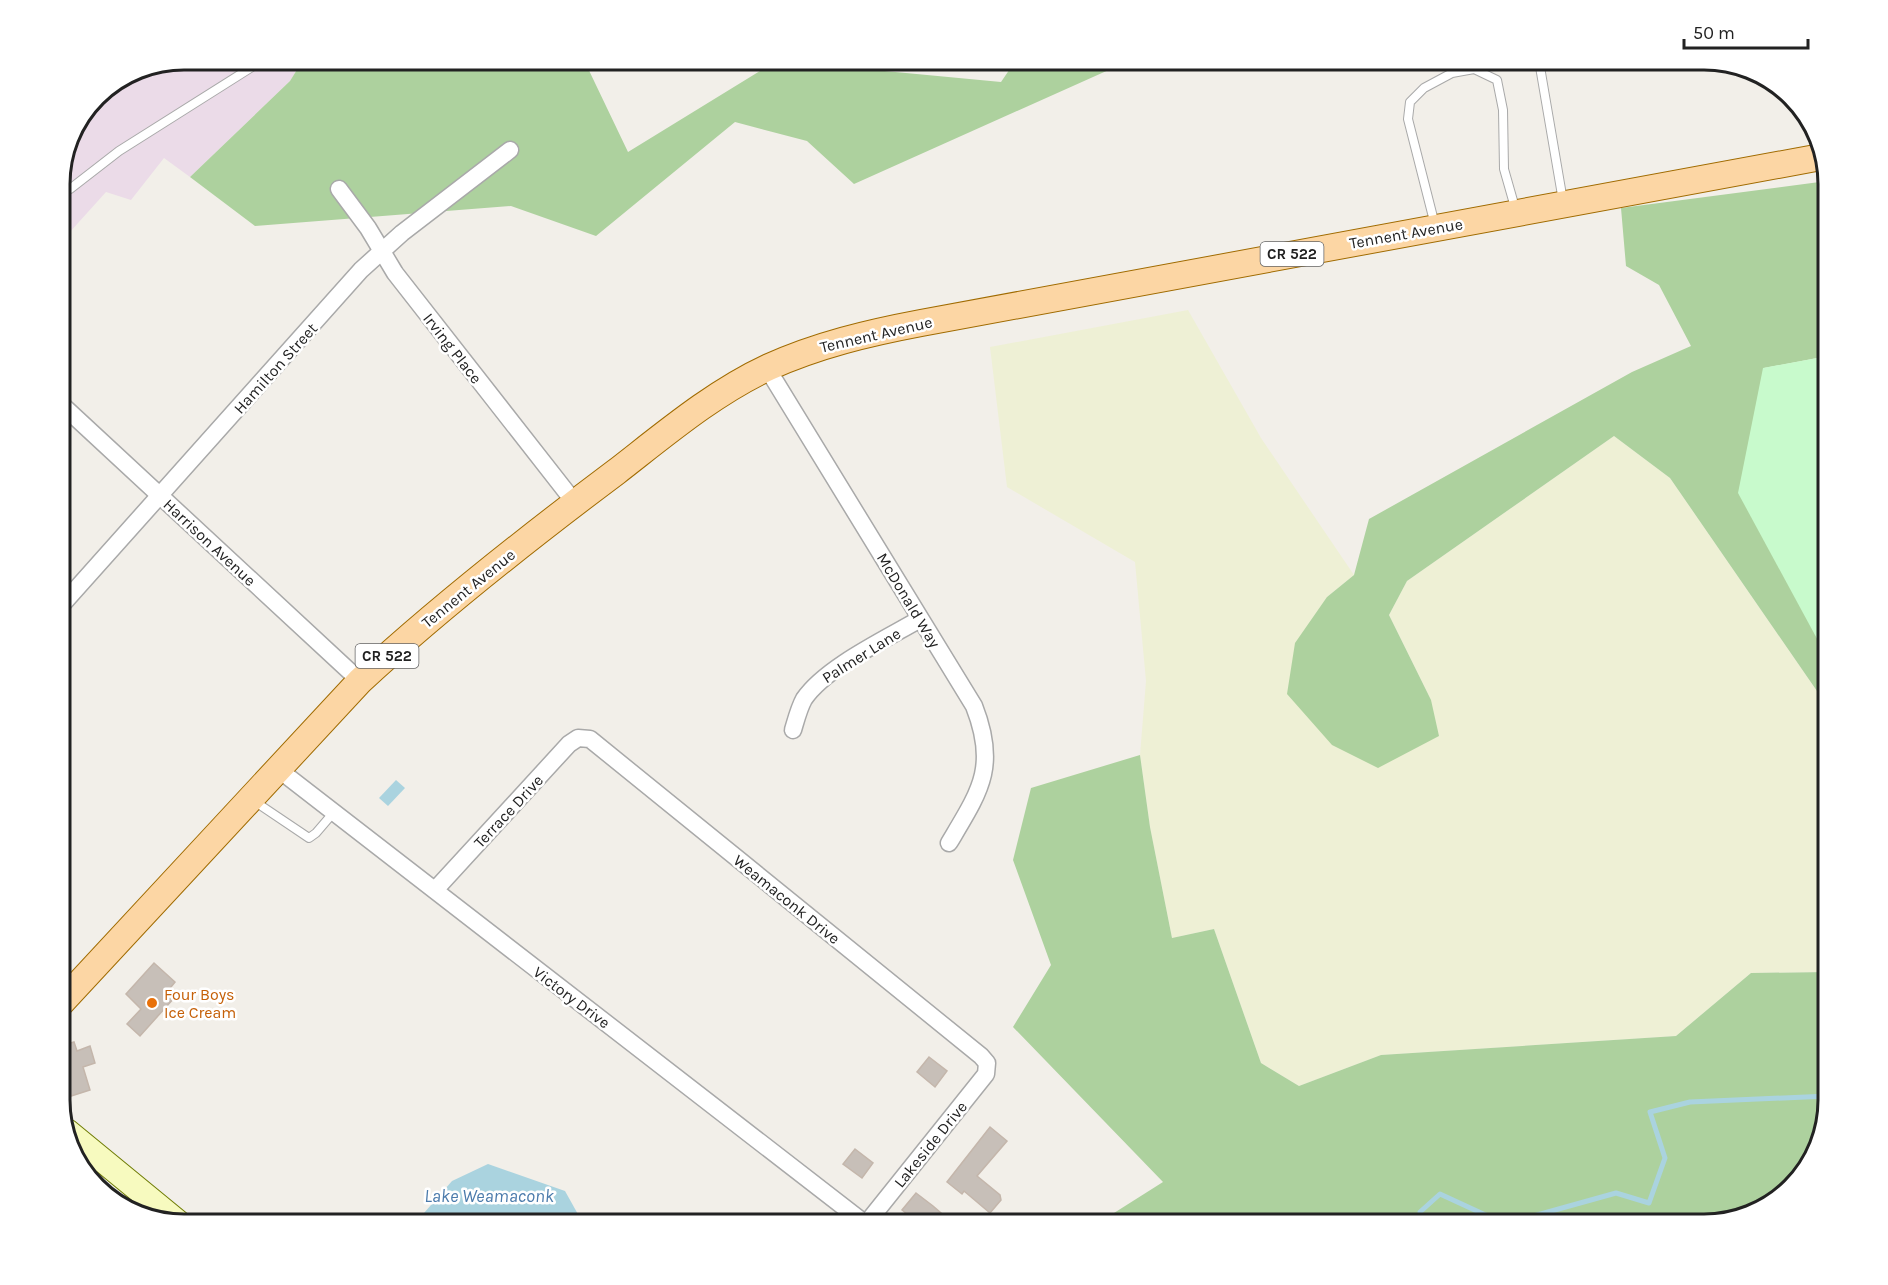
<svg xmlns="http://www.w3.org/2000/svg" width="1888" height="1285" font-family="Karla,sans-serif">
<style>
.industrial{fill:#ebdbe8}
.farmland{fill:#eef0d5}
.forest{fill:#add19e}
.park{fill:#c8facc}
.water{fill:#aad3df}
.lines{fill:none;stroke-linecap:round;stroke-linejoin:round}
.stream{stroke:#aad3df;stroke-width:5}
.building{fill:#c7bfb8;stroke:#c4b6ab;stroke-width:1.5}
.lane-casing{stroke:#a9a9a9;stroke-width:10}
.street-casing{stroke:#a9a9a9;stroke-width:19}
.secondary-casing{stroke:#707d05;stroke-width:26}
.primary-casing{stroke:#a06b00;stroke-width:28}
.lane{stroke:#fff;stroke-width:8}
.street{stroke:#fff;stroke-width:16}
.secondary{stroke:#f7fabf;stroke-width:24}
.primary{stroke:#fcd6a4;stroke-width:26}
.food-dot{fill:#e8710a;stroke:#fff;stroke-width:2}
.labels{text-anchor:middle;stroke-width:5;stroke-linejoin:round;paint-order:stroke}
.shield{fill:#fff;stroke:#646464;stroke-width:1.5}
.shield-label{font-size:15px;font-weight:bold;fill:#222}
.street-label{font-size:16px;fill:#222;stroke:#fff}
.food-label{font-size:16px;fill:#c56008;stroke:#fff;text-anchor:start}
.water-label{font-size:18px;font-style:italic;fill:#4a7aab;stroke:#fff}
.rim{fill:none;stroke:#222;stroke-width:3}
</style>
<rect width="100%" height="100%" fill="#f2efe9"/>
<path class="industrial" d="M185 60H303L290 81 190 177 164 158 131 200 106 192 60 243V177L70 137 97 96 137 69Z"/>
<path class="farmland" d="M1188 310 1261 438 1354 575 1327 597 1431 700 1389 615 1407 581 1614 436 1670 478 1828 707V972L1751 973 1676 1036 1381 1055 1299 1086 1261 1063 1214 929 1172 938 1150 827 1140 755 1146 681 1135 562 1007 487 990 347Z"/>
<g class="forest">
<path d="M303 60H584L628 152 778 60H820L832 66 1001 82 1016 60H1131L854 184 807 141 735 122 596 236 511 206 255 226 190 177 290 81Z"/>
<path d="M1827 181 1828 356 1764 368 1828 476V707L1670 478 1614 436 1407 581 1389 615 1431 700 1439 736 1378 768 1332 745 1287 694 1295 643 1327 597 1354 575 1369 519 1632 372 1691 346 1659 285 1626 266 1621 208Z"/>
<path d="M1140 755 1150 827 1172 938 1214 929 1261 1063 1299 1086 1381 1055 1676 1036 1751 973 1828 972V1100L1807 1170 1759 1212 1703 1225H1095L1163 1182 1013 1027 1051 965 1013 860 1031 788Z"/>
</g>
<path class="park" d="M1828 356V659L1738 493 1763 368Z"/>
<g class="water">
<path d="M396 780 405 788 388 806 379 798Z"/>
<path d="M488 1164 565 1191 584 1225H390L424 1213 452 1181Z"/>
</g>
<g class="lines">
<path class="stream" d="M1421 1225 1420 1212 1440 1194 1505 1224 1616 1193 1649 1203 1665 1158 1650 1112 1690 1102 1828 1096"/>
</g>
<g class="building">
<path d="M154 963 175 982 167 992 174 998 140 1036 127 1024 141 1009 126 994Z"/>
<path d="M74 1042 77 1051 90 1046 95 1063 83 1067 90 1090 68 1097 60 1071V1046Z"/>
<path d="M929 1057 947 1071 935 1087 917 1072Z"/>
<path d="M990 1127 1007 1141 977 1176 1000 1195 1001 1200 990 1213 964 1191 962 1194 947 1182Z"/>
<path d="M855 1149 873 1163 862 1178 843 1164Z"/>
<path d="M916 1193 933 1206 955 1225H921L902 1210Z"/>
</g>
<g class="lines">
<g class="lane-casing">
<g id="lane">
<path d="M1539 61 1563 201"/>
<path d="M60 194 70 189 119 151 263 60"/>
<path d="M1435 225 1408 119 1410 102 1424 88 1452 73 1474 69 1497 80 1503 110 1504 169 1516 211"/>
<path d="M254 801 309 838 316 833 334 812"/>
</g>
</g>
<g class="street-casing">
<g id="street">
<path d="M339 189 368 228 395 273 575 503"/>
<path d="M767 368 974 706C998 767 980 791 949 843"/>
<path d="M60 403 360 681"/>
<path d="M60 607 361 270 402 233 510 150"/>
<path d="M793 730C796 720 799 708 804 699 826 667 886 639 920 619"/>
<path d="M278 769 867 1225"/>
<path d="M435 890 569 744 578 738 590 739 981 1056 987 1063 986 1074 866 1224"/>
</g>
</g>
<g class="secondary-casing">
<path id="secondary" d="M67 1131 179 1223"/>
</g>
<g class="primary-casing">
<path id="primary" d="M60 1004 360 681C441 606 528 538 616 472 665 434 713 393 769 367 818 345 868 333 921 323L1821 157"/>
</g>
<use href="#lane" class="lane"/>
<use href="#street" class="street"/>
<use href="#secondary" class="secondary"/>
<use href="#primary" class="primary"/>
</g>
<circle class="food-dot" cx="152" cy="1003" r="6"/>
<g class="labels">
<g class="shield">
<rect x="1260.5" y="242" width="63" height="24" rx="4.5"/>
<rect x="355.5" y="644" width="63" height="24" rx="4.5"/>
</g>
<g class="shield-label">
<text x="1292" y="259">CR 522</text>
<text x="387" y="661">CR 522</text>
</g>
<g class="street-label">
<text transform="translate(1406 233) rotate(-10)" y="6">Tennent Avenue</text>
<text transform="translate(876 334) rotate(-13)" y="6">Tennent Avenue</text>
<text transform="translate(453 348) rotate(52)" y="6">Irving Place</text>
<text transform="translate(275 368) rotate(-48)" y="6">Hamilton Street</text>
<text transform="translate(210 542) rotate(43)" y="6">Harrison Avenue</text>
<text transform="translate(468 588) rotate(-39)" y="6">Tennent Avenue</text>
<text transform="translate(909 600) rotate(59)" y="6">McDonald Way</text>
<text transform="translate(861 655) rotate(-32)" y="6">Palmer Lane</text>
<text transform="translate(508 811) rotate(-47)" y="6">Terrace Drive</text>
<text transform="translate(787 899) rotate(39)" y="6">Weamaconk Drive</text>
<text transform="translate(572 997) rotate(37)" y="6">Victory Drive</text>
<text transform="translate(930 1144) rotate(-51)" y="6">Lakeside Drive</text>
</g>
<g class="food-label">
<text x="164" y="1000">Four Boys<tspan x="164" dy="18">Ice Cream</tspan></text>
</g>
<g class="water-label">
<text x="489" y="1202">Lake Weamaconk</text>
</g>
</g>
<path d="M0 0H1888V1285H0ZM184 70H1704A114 114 0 0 1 1818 184V1100A114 114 0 0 1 1704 1214H184A114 114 0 0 1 70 1100V184A114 114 0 0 1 184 70Z" fill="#fff" fill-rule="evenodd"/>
<path class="rim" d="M184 70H1704A114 114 0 0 1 1818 184V1100A114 114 0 0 1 1704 1214H184A114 114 0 0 1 70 1100V184A114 114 0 0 1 184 70Z"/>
<path d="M1684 39v9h124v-9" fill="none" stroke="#222222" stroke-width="3"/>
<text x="1693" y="39" font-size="18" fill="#222222" stroke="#ffffff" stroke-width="4.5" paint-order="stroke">50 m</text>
</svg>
